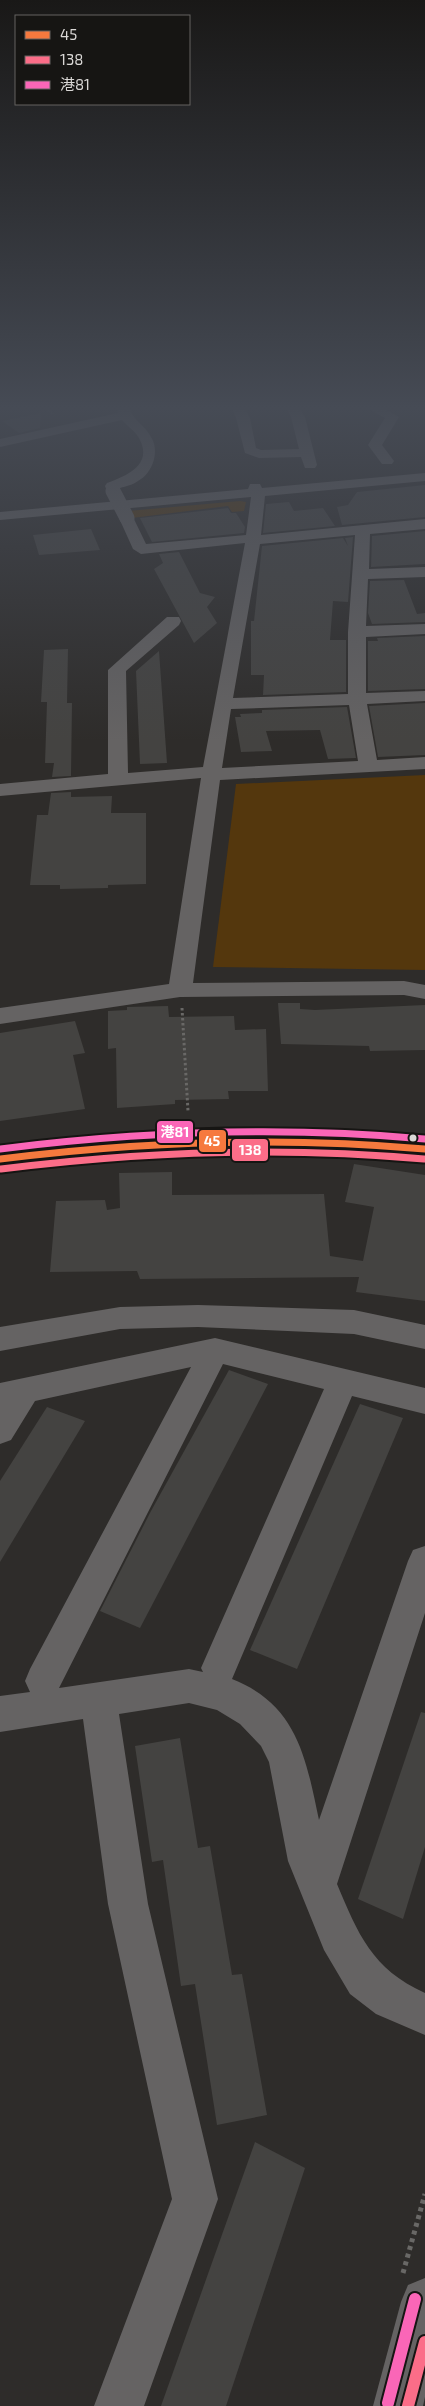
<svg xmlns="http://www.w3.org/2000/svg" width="425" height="2406" font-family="'Exo 2','Noto Sans JP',sans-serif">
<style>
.green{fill:#54370d}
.building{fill:#444341}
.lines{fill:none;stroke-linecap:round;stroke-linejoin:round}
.path-far2{stroke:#696866;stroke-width:2;stroke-dasharray:1 1;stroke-linecap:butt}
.path-far1{stroke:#696866;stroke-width:3;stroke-dasharray:2.5 2.5;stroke-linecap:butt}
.path{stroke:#696866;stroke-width:5;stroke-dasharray:4 4;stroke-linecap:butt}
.minor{fill:#656363;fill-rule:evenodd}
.minor-bridge{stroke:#656363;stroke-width:15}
.bus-1-casing{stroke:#161513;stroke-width:11}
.bus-2-far1-casing{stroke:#161513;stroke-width:11}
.bus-2-casing{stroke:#161513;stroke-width:16}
.bus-3-far1-casing{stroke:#161513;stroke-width:11}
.bus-3-casing{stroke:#161513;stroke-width:16}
.bus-1{stroke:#f6793e;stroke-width:7}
.bus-2-far1{stroke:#fb6d88;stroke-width:7}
.bus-2{stroke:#fb6d88;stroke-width:12}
.bus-3-far1{stroke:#fa66b7;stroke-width:7}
.bus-3{stroke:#fa66b7;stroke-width:12}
.bus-dot{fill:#dad8d6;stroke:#161513;stroke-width:2}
.line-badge{stroke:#161513;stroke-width:2}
.badge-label{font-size:14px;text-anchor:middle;font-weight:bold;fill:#fff}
</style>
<rect width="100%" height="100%" fill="#2e2c2a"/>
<g class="green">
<path d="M240 501 246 502 244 511 232 512 228 506 132 518 128 511Z"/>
<path d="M425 775V970L213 967 236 784Z"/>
</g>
<g class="building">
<path d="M41 413 40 428 19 433 2 421Z"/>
<path d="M425 485V517L342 525 337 507 348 505 357 492Z"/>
<path d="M289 502 294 511 323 508 335 526 263 533 266 504Z"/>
<path d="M228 508 231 513H236L245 527 244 533 152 542 140 518Z"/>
<path d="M91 529 100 550 39 555 33 535Z"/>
<path d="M425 531V564L371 567 372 536Z"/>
<path d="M353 537 348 602 333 601 330 640H346V692L263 695 264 675H251V621H254L262 546 343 538 348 546 345 538Z"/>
<path d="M179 552 200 593 215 597 207 607 217 623 194 643 154 569 163 563 159 554Z"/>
<path d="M404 580 417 614 425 613V622L372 624 368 613 370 581Z"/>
<path d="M425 636V689L368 691V641H378L377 638Z"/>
<path d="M68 649 67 703H72L71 776 52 777 54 763H45L47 702H41L44 650Z"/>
<path d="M159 651 167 763 140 764 136 671Z"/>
<path d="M425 703V755L378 757 369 706Z"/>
<path d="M347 707 356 758 328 759 320 730 266 731 272 751 241 752 235 717H241L240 714 262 713V710Z"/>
<path d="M71 792V797L112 796 111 813H146V884L108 885V888L60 889V885H30L37 815H48L51 793Z"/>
<path d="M278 1003H300V1009L315 1010 425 1005V1050L370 1051 369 1046 281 1044Z"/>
<path d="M168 1006 169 1017 234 1016 235 1030 266 1029 268 1091H228L229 1099 175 1100V1104L117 1108 116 1048 108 1049V1011L127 1010V1007Z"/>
<path d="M75 1021 85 1053 73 1055 85 1109 0 1121V1033Z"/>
<path d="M354 1164 425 1175V1301L356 1292 359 1277 140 1279 137 1271 50 1272 56 1201 105 1200 107 1210 120 1208 119 1173 172 1172V1195L324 1194 330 1256 363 1261 374 1207 345 1202Z"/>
<path d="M229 1370 268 1384 140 1628 100 1611 151 1511Z"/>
<path d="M360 1404 403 1418 297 1669 250 1650Z"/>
<path d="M47 1407 85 1421 0 1562V1481Z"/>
<path d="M421 1712 425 1713V1847L403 1919 358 1899Z"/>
<path d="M180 1738 198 1848 210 1846 232 1975 242 1974 267 2115 217 2125 195 1984 181 1986 163 1860 152 1862 135 1746Z"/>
<path d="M255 2142 305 2168 226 2406H161Z"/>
</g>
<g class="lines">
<path class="path-far2" d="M40 404 53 414"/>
<path class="path-far1" d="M182 1008 188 1111"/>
<path class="path" d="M403 2273 425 2194"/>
<g class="minor">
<path d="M118 404H132L130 408 131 412C136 422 146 427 151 437 160 451 153 473 138 481 133 485 126 486 120 488L118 494H108L105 486 107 483C126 476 154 465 139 438 135 431 127 426 122 420L0 447V439L118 413 116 407Z"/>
<path d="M230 404H243L250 418 256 448 261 450 299 449 291 417 284 404H297L305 417 317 465 315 468H305L301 457 259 458 245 453 236 418Z"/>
<path d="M359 404H376L399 417 382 445 394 461 392 464H382L368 445 385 418Z"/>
<path d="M425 473V481L265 496 261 535 425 519V529L370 534 369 569 425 567V577L368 579 366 626 425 624V634L366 637V693L425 691V701L367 704 377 760 425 757V769L220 780 193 983 404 981 425 985V999L404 995 180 997 0 1024V1008L169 984 201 778 0 796V784L108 774V670L167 617H179L181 621 179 625 126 671 128 773 203 767 245 543 141 554 133 549 119 518 127 513 132 515 146 544 246 535 251 497 0 520V512L248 489 250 484H260L262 488ZM355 535 348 632V694L233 698 260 544ZM349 705 358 761 222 768 231 709Z"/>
<path d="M265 1129 372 1134 425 1140V1158C281 1143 144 1148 0 1168V1150L159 1132Z"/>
<path d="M198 1305 354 1310 425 1325V1349L354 1334 198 1327 120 1329 0 1351V1327L120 1307Z"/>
<path d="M215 1338 425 1388V1414L352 1396 232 1679C298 1705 306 1759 319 1820L408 1561 413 1550 425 1546V1613L337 1884C358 1934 372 1969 425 1993V2035L376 2014 350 1994 324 1950 288 1861 269 1762 261 1746 240 1724 217 1710 189 1703 119 1714 148 1904 218 2199 144 2406H94L172 2199 108 1904 83 1719 0 1732V1696L30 1692 25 1681 30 1669 191 1367 35 1401 11 1440 0 1444V1383ZM223 1364 324 1389 201 1668 203 1672 189 1669 59 1688Z"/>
<path d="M425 2278V2397L423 2406H373L401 2302 408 2285Z"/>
</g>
<path class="minor-bridge" d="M113 491 127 518"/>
<g class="bus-1-casing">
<path id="bus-1" d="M0 1159C143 1141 281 1136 425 1149"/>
</g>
<g class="bus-2-far1-casing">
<path id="bus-2-far1" d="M1 1169C144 1151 281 1146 424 1159"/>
</g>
<g class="bus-2-casing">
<path id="bus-2" d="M408 2406 425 2342"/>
</g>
<g class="bus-3-far1-casing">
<path id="bus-3-far1" d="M0 1149C142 1131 282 1126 425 1139"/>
</g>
<g class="bus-3-casing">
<path id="bus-3" d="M388 2403 415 2299"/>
</g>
<use href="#bus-1" class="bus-1"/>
<use href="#bus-2-far1" class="bus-2-far1"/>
<use href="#bus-2" class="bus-2"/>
<use href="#bus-3-far1" class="bus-3-far1"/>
<use href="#bus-3" class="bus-3"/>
</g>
<linearGradient id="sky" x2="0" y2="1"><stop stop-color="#191817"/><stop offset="0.55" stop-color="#464b55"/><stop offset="1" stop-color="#464b55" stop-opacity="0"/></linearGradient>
<rect width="425" height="741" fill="url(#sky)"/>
<circle class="bus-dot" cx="413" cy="1138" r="4.5"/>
<g class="line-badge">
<rect x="156" y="1120" width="38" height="24" rx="5" fill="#fa66b7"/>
<rect x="198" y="1129" width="29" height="24" rx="5" fill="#f6793e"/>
<rect x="231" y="1138" width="38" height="24" rx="5" fill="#fb6d88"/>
</g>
<g class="badge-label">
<text x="175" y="1137">港81</text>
<text x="212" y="1146">45</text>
<text x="250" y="1155">138</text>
</g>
<rect x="15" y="15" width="175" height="90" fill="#161513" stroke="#646361"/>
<rect x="25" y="31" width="25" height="8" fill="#f6793e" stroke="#646361"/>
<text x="60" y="40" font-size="15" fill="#dad8d6">45</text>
<rect x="25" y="56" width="25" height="8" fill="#fb6d88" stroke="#646361"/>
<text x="60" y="65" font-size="15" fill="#dad8d6">138</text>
<rect x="25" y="81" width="25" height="8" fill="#fa66b7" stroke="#646361"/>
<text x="60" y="90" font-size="15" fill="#dad8d6">港81</text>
</svg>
